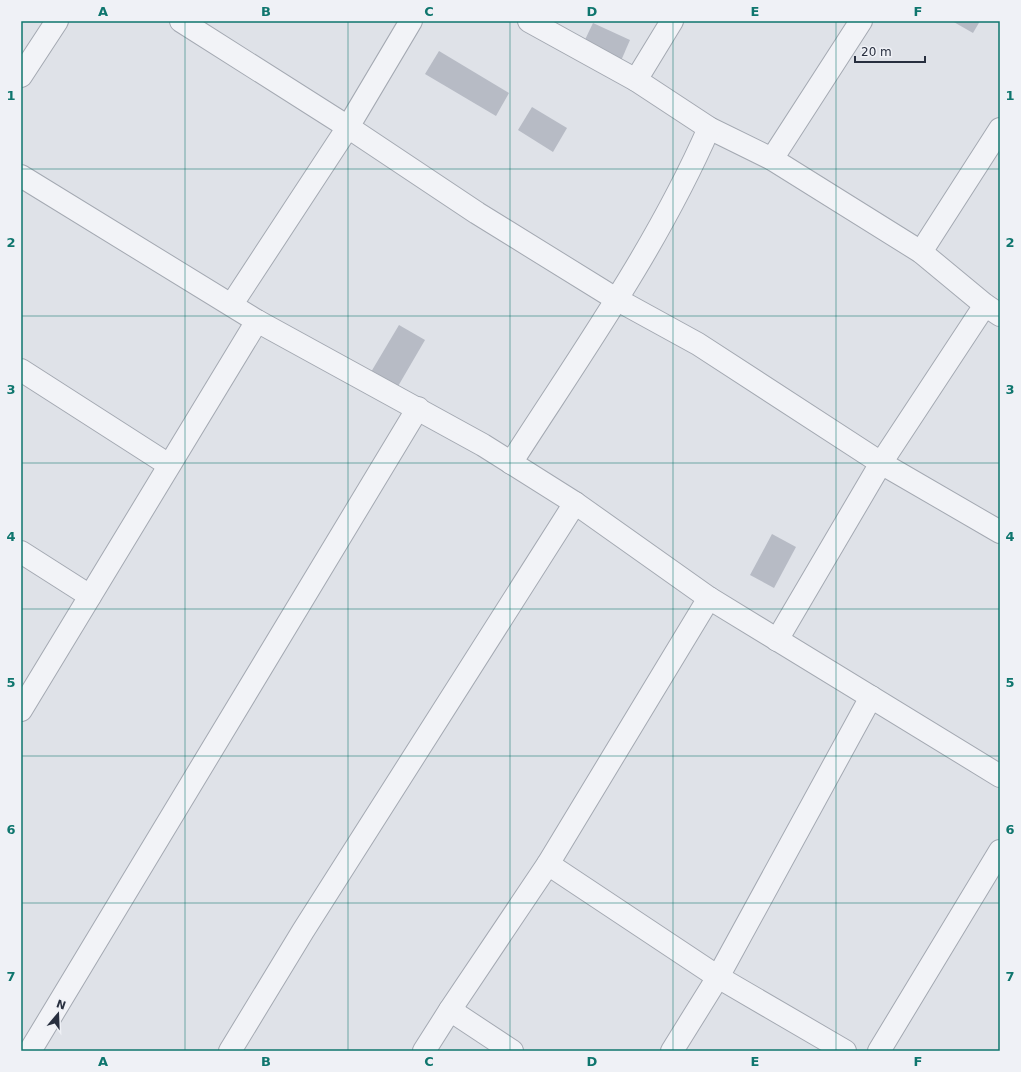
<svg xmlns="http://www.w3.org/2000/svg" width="1021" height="1072" font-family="'DejaVu Sans',sans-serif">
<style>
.building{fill:#b7bbc5}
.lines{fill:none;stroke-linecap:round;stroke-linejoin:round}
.minor-casing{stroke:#a4a9b2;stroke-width:24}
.minor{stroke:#f2f3f7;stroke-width:22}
.grid{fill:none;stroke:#0f766e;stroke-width:1;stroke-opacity:0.55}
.neatline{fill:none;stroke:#0f766e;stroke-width:1.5}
.grid-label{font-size:13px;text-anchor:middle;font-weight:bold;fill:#0f766e}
</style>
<rect width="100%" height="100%" fill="#dfe2e8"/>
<g class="building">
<path d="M952 21H980L973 33Z"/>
<path d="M593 23 630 40 620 63 582 46Z"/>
<path d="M439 51 509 93 496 116 425 74Z"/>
<path d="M532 107 567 128 553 152 518 130Z"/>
<path d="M399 325 425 340 397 388 371 372Z"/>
<path d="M772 534 796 547 774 588 750 575Z"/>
</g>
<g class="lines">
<g class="minor-casing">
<g id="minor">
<path d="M181 21 348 127 477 213 616 299 698 344 881 463 1000 532"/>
<path d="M529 21 636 80 709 128 772 159 921 252 985 305 1000 315"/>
<path d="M21 76 57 21"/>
<path d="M636 80 672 21"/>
<path d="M772 159 861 21"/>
<path d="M21 176 257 321 483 445 575 503 709 598 1000 776"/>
<path d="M921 252 1000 129"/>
<path d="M232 304 348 127 411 21"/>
<path d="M21 370 169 465"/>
<path d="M511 463C581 354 657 247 709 128"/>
<path d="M21 552 90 596"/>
<path d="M777 640 881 463 985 305"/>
<path d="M21 710 257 321"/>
<path d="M548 864 718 977 845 1051"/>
<path d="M450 1010 512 1051"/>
<path d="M30 1051 418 408"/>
<path d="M230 1051 303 931 575 503"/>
<path d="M424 1051 450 1010 548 864 709 598"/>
<path d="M672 1051 718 977 871 697"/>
<path d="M879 1051 1000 851"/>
</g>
</g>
<use href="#minor" class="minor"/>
</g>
<path class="grid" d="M185 21V1051M348 21V1051M510 21V1051M673 21V1051M836 21V1051M21 169H1000M21 316H1000M21 463H1000M21 609H1000M21 756H1000M21 903H1000"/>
<rect width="1021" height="1072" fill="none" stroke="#eff1f6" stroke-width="44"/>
<g transform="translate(58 1014) rotate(19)" stroke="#eff1f6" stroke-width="3" paint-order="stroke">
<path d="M0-3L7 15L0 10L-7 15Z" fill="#282f3f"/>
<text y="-6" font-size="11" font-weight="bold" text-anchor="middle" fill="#282f3f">N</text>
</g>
<path d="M855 56v6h70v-6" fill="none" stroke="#282f3f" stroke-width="2"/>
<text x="861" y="56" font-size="12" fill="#282f3f" stroke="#eff1f6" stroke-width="3" paint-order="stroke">20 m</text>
<rect x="22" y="22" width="977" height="1028" class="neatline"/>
<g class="grid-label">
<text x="103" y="16">A</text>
<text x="266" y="16">B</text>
<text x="429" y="16">C</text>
<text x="592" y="16">D</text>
<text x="755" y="16">E</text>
<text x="918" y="16">F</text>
<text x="11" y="100">1</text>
<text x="1010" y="100">1</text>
<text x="11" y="247">2</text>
<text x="1010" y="247">2</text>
<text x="11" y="394">3</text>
<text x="1010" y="394">3</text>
<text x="11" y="541">4</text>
<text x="1010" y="541">4</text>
<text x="11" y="687">5</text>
<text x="1010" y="687">5</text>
<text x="11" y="834">6</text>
<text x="1010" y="834">6</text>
<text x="11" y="981">7</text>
<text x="1010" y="981">7</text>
<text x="103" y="1066">A</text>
<text x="266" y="1066">B</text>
<text x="429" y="1066">C</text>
<text x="592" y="1066">D</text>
<text x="755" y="1066">E</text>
<text x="918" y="1066">F</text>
</g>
</svg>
